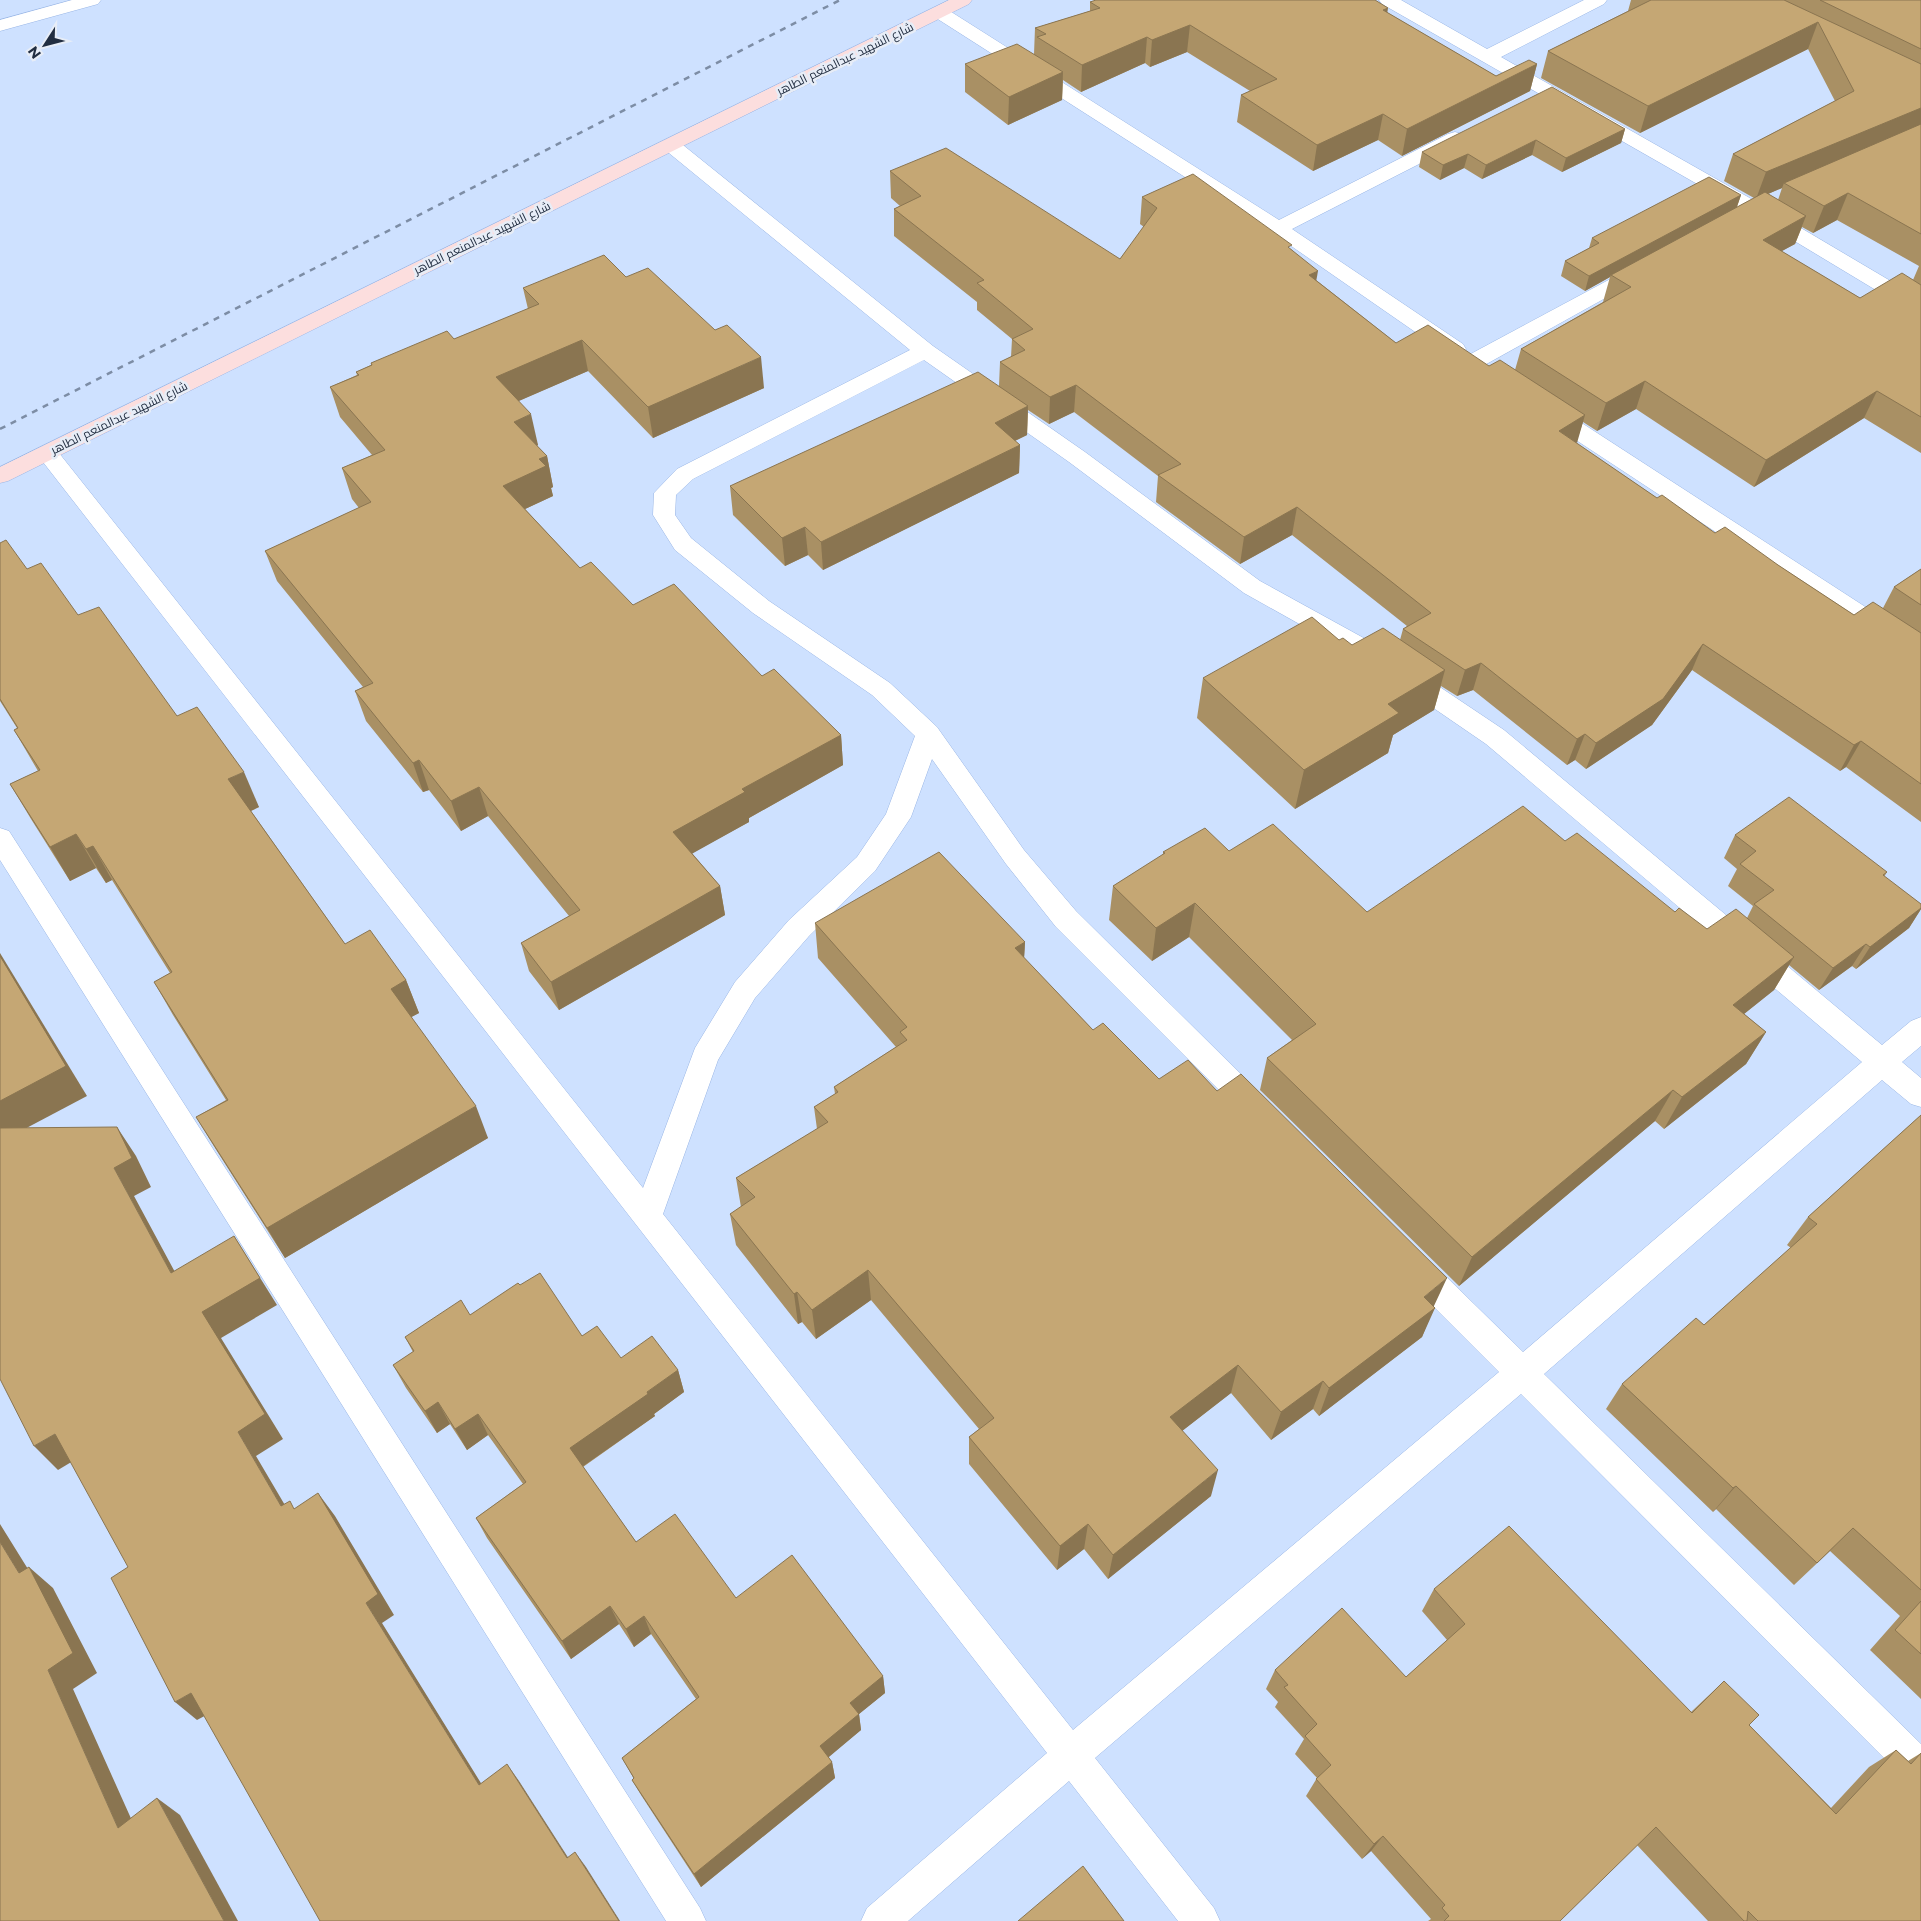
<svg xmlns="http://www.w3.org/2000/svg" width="1921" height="1921" font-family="Montserrat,Cairo,sans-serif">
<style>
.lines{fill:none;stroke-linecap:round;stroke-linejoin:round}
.street-casing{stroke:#98b5e5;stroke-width:1}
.secondary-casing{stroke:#98b5e5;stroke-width:1}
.street{fill:#fff;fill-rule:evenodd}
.secondary{fill:#fcdede;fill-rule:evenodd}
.rail{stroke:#7d8da5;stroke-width:2.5;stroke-dasharray:6 6;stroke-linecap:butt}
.wall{fill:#a99064;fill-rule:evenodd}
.shaded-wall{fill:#8a7551}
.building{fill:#c5a774;stroke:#8a7551}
.labels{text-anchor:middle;stroke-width:5;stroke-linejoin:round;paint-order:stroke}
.far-street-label{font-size:12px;fill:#222e41;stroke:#e7edf7}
</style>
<rect width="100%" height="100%" fill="#cee1ff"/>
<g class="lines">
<g class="street-casing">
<g id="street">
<path d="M72 0H101L98 4 0 31V20Z"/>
<path d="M1379 0H1401L1487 49 1584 0H1607L1604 4 1501 57 1762 205 1921 299V314L1914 313 1748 213 1382 4Z"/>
<path d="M939 7 945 8 1279 220 1448 134 1455 132 1462 134 1465 138 1462 142 1292 229 1463 344 1466 349 1463 354 1455 356 1447 354 1271 232 933 16 930 12 933 8Z"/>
<path d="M671 139 678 141 933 346 1085 452 1260 581 1380 647 1504 730 1882 1045 1911 1021 1921 1017V1046L1902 1062 1921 1078V1107L1911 1104 1882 1080 1544 1374 1921 1744V1787L1908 1782 1521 1394 1095 1758 1214 1908 1220 1921H1178L1069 1781 908 1921H861L867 1908 1047 1753 36 453 39 448 47 446 55 448 643 1188 695 1048 735 982 789 920 857 857 886 814 915 736 872 695 753 613 675 550 653 515 654 493 677 469 910 350 664 149 661 145 664 141ZM924 360 1069 462 1244 593 1362 659 1486 744 1862 1062 1523 1352 1424 1255 1413 1251 1402 1255 1398 1265 1402 1275 1499 1372 1073 1730 663 1214 718 1060 755 998 809 936 875 871 911 817 932 759 1006 864 1056 927 1245 1116 1255 1119 1265 1116 1270 1107 1265 1098 1076 911 1024 850 937 727 890 683 769 601 691 538 675 515 676 495 693 479Z"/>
<path d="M1638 266 1645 268 1648 272 1645 276 1481 367 1473 369 1465 367 1462 362 1465 357 1631 268Z"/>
<path d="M1549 405 1557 407 1921 643V664L1912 661 1541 417 1538 412 1541 407Z"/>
<path d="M0 828 9 831 700 1908 706 1921H666L0 860Z"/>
</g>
</g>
<g class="secondary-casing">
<path id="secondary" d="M949 0H972L969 4 8 481 0 483V467Z"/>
</g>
<use href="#street" class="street"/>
<use href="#secondary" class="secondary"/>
<path class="rail" d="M0 429 840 0"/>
</g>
<g class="wall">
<path d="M1631 0H1921V453L1864 418 1754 487 1636 409 1597 431 1583 422 1576 443 1657 498 1715 533 1778 565 1854 615 1883 608 1894 587 1921 569V822L1846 767 1840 771 1692 670 1652 725 1586 769 1575 760 1567 765 1473 690 1457 696 1441 686 1434 710 1393 735 1388 753 1295 809 1197 718 1203 678 1339 640 1352 645 1400 640 1403 629 1407 626 1292 535 1240 564 1156 502 1158 476 1074 412 1049 424 1028 410 1027 435 1015 441 1020 445 1019 473 823 570 808 555 785 566 733 515 730 486 999 386 1000 362 1011 357 1012 339 977 310V302L894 236V209L900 206 891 198 890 171 1120 259 1144 227 1140 224 1142 197 1291 249 1316 280 1396 343 1489 366 1515 370 1521 349 1603 302 1610 277 1585 291 1561 276 1565 261 1589 248 1592 238 1741 195 1737 207 1754 198 1724 181 1733 154 1835 101 1808 49 1640 133 1541 78 1548 51 1628 11ZM1782 188 1778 200 1768 194ZM1837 220 1919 266 1913 280 1860 298 1781 251 1795 244 1802 227 1813 233Z"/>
<path d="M1090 2 1388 13 1496 76 1537 64 1530 91 1402 156 1378 140 1313 171 1237 122 1241 95 1250 91 1187 52 1150 67 1145 63 1081 92 1063 80 1062 100 1008 125 965 92V64L1034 54 1035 28 1090 11Z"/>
<path d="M1625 129 1621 143 1562 172 1532 155 1482 179 1464 168 1440 180 1419 167 1422 152Z"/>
<path d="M626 277 764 388 653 438 588 371 518 401 538 445 537 446 547 456 553 487 551 488 553 496 525 509 580 568 633 605 762 676 841 735 843 765 749 818V822L692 853 720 886 725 915 559 1010 529 971 521 943 569 916 488 816 461 831 429 790 423 792 366 721 355 691 363 687 277 581 265 551 359 508 352 499 342 468 372 455 340 417 330 387 357 375 356 372 371 365V363L454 339 528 309 523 288Z"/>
<path d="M0 543 27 569 78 615 177 716 259 807 251 811 345 944 406 980 419 1013 411 1017 488 1138 285 1258 215 1148 196 1117 226 1100 173 1015 154 982 170 973 112 880 106 883 96 868 70 881 31 819 10 784 38 771 14 730 17 728 0 701Z"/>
<path d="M1735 835 1887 872 1884 877 1921 904V909L1909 928 1856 969 1852 966 1819 990 1789 965 1774 990 1744 1014 1766 1032 1746 1064 1664 1129 1655 1121 1459 1286 1260 1090 1267 1058 1292 1040 1189 937 1152 961 1109 920 1113 886 1163 855V852L1229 851 1367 912 1565 841 1675 912 1707 929 1747 918 1753 906 1728 886 1737 869 1724 858Z"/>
<path d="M815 923 1025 942 1024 958 1093 1030 1159 1079 1217 1091 1434 1307 1422 1337 1319 1416 1313 1409 1271 1440 1231 1393 1182 1431 1211 1496 1108 1579 1084 1549 1057 1570 969 1464V1437L979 1429 871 1300 816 1339 802 1322 798 1324 736 1245 730 1214 741 1207 736 1178 817 1129 814 1107 835 1094 834 1087 896 1047 818 958Z"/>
<path d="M1921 1115V1699L1870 1650 1900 1616 1830 1551 1794 1585 1716 1509 1713 1512 1606 1409 1622 1384 1704 1325 1791 1248 1787 1245 1808 1217Z"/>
<path d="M520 1285 582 1336 621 1358 678 1370 684 1392 654 1414 655 1416 583 1467 636 1542 736 1598 883 1676 885 1693 859 1714 861 1730 828 1757 832 1762 835 1778 701 1887 641 1795 632 1780 634 1779 622 1758 696 1699 651 1634 634 1647 619 1624 571 1659 487 1538 476 1518 523 1484 488 1435 467 1450 450 1424 437 1433 406 1388 393 1365 413 1352 405 1337 470 1315Z"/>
<path d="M1434 1589 1691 1712 1724 1681 1749 1725 1831 1808 1869 1767 1896 1750 1908 1761 1921 1753V1921H1708L1637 1845 1560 1921H1428L1431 1919 1371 1851 1362 1859 1306 1796 1317 1778 1295 1754 1304 1739 1275 1707 1278 1702 1266 1689 1275 1670 1406 1677 1447 1640 1422 1611Z"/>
</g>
<g class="shaded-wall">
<path d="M1388 8 1384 34 1383 10Z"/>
<path d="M1818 22 1808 49 1640 133 1648 106Z"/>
<path d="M1190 25 1187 52 1150 67 1152 40Z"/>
<path d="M1147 37 1145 63 1081 92 1082 65Z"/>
<path d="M1537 64 1530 91 1402 156 1407 129Z"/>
<path d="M1063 72 1062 100 1008 125 1009 97Z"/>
<path d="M1921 108V130L1784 183 1782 188 1756 199 1766 172Z"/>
<path d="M1383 114 1378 140 1313 171 1317 145Z"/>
<path d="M1625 129 1621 143 1562 172 1566 158Z"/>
<path d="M1536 140 1532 155 1482 179 1486 165Z"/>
<path d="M1468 154 1464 168 1440 180 1443 165Z"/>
<path d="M1848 193 1837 220 1813 233 1824 206Z"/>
<path d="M1741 195 1736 209 1611 275 1610 277 1585 291 1589 276Z"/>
<path d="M1806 216 1795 244 1753 267 1763 240Z"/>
<path d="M1318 271 1313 299 1309 275Z"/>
<path d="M582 340 588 371 503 408 496 377Z"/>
<path d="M761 357 764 388 653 438 648 407Z"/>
<path d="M1645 381 1636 409 1597 431 1606 403Z"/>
<path d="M1076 385 1074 412 1049 424 1050 397Z"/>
<path d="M1877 391 1864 418 1754 487 1766 460Z"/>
<path d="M1028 406 1027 435 994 451 995 423Z"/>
<path d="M531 414 538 445 521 452 514 422Z"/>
<path d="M1585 415 1577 443 1559 431Z"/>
<path d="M1020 445 1019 473 823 570 821 542Z"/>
<path d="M547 456 553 487 551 488 553 496 510 516 503 486 539 459Z"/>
<path d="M1297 507 1292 535 1240 564 1244 537Z"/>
<path d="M805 527 808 555 785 566 782 538Z"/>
<path d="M1703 644 1692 670 1652 725 1586 769 1596 743Z"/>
<path d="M1481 663 1473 690 1457 696 1465 670Z"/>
<path d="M1445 670 1434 710 1393 735 1388 753 1295 809 1304 770 1388 704Z"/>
<path d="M1585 734 1575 760 1567 765 1577 739Z"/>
<path d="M841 735 843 765 749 818V822L679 861 673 832 742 789Z"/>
<path d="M1861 741 1846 767 1840 771 1854 745Z"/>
<path d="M419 760 429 790 423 792 413 763Z"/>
<path d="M244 772 259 807 244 814 228 779Z"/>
<path d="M479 787 488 816 461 831 451 801Z"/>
<path d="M76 834 96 868 70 881 50 847Z"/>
<path d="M93 846 112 880 106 883 86 849Z"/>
<path d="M720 886 725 915 559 1010 551 982Z"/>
<path d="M1195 903 1189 937 1152 961 1156 928Z"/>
<path d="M1921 908V909L1909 928 1856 969 1870 947Z"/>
<path d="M1025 942 1023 977 1015 948Z"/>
<path d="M1866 944 1852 966 1819 990 1833 968Z"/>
<path d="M0 953 87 1096 0 1142Z"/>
<path d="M1794 957 1774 990 1715 1037 1733 1005Z"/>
<path d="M406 980 419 1013 404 1021 391 989Z"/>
<path d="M1766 1032 1746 1064 1664 1129 1682 1097Z"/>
<path d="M1673 1090 1655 1121 1459 1286 1472 1257Z"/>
<path d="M476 1106 488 1138 285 1258 267 1228Z"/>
<path d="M117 1127 136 1156 151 1187 134 1196 190 1300 171 1273 114 1168Z"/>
<path d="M234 1236 277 1305 221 1338 283 1439 256 1456 299 1529 281 1506 238 1432 202 1312Z"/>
<path d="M868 1270 871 1300 816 1339 812 1310Z"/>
<path d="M1447 1278 1433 1308H1435L1422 1337 1319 1416 1329 1388 1424 1297Z"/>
<path d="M797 1292 802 1322 798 1324 794 1294Z"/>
<path d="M1238 1365 1231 1393 1164 1445 1170 1417Z"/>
<path d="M678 1370 684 1392 654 1414 655 1416 579 1469 570 1448Z"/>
<path d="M1323 1381 1313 1409 1271 1440 1281 1412Z"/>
<path d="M438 1402 450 1424 437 1433 425 1411Z"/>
<path d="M478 1414 488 1435 467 1450 455 1429Z"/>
<path d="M55 1434 78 1458 58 1470 34 1446Z"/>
<path d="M1218 1470 1211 1496 1108 1579 1113 1555Z"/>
<path d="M1736 1486 1716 1509 1713 1512 1733 1488Z"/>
<path d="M318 1493 335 1516 394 1615 382 1623 492 1801 479 1785 366 1603Z"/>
<path d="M0 1524 36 1582 29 1567 53 1588 97 1673 73 1689 142 1843 118 1828 48 1670 19 1573 0 1542Z"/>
<path d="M1088 1524 1084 1549 1057 1570 1060 1546Z"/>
<path d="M610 1606 619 1624 571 1659 562 1641Z"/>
<path d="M644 1616 651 1634 634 1647 626 1629Z"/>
<path d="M883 1676 885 1693 859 1714 861 1730 823 1762 820 1746 850 1703Z"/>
<path d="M191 1693 212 1712 197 1720 175 1702Z"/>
<path d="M832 1762 835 1778 701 1887 694 1874Z"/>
<path d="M507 1764 519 1781 578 1873 567 1858Z"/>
<path d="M157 1798 180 1815 238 1921H224Z"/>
<path d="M1383 1836 1371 1851 1362 1859 1374 1844Z"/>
<path d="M575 1852 586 1867 620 1921H619Z"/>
</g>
<g class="building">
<path d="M1096 0H1375L1388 8 1383 10 1496 76 1529 60 1537 64 1407 129 1383 114 1317 145 1241 95 1277 79 1190 25 1152 40 1147 37 1082 65 1037 37 1046 34 1035 28 1100 8 1090 2Z"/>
<path d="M1651 0H1784L1921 64V108L1766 172 1733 154 1854 91 1818 22 1648 106 1548 51Z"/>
<path d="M1820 0H1921V49Z"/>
<path d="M1017 44 1063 72 1009 97 965 64Z"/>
<path d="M1552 87 1625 129 1566 158 1536 140 1486 165 1468 154 1443 165 1422 152Z"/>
<path d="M1921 124V234L1848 193 1824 206 1784 183Z"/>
<path d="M946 148 1120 259 1157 208 1142 197 1193 174 1292 245 1288 247 1318 271 1309 275 1396 343 1428 325 1489 366 1500 360 1585 415 1559 431 1657 498 1662 495 1715 533 1725 527 1778 565 1854 615 1873 602 1921 633V784L1861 741 1854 745 1703 644 1663 699 1596 743 1585 734 1577 739 1481 663 1465 670 1403 629 1431 613 1297 507 1244 537 1158 475 1181 464 1076 385 1050 397 1000 362 1025 350 1012 339 1033 329 977 283 984 280 894 209 921 196 890 171Z"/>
<path d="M1709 177 1741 195 1589 276 1565 261 1599 243 1592 238Z"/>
<path d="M1765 192 1806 216 1763 240 1860 298 1902 273 1921 285V417L1877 391 1766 460 1645 381 1606 403 1521 349 1631 287 1611 275Z"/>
<path d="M604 255 626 277 648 268 715 330 727 325 761 357 648 407 582 340 496 377 531 414 514 422 547 456 539 459 546 466 503 486 580 568 591 562 633 605 674 584 762 676 774 669 841 735 742 789 745 792 673 832 720 886 551 982 521 943 580 910 479 787 451 801 419 760 413 763 355 691 373 683 265 551 371 502 342 468 385 450 330 387 359 375 356 372 372 365 371 363 447 331 454 339 539 304 523 288Z"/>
<path d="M978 372 1028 406 995 423 1020 445 821 542 805 527 782 538 730 486Z"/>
<path d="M6 540 27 569 41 563 78 615 99 607 177 716 197 707 244 772 228 779 345 944 370 930 406 980 391 989 476 1106 267 1228 196 1117 228 1100 154 982 172 972 93 846 86 849 76 834 50 847 10 784 40 770 14 730 18 728 0 699V543Z"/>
<path d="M1921 569V605L1894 587Z"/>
<path d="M1312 617 1339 640 1343 638 1352 645 1383 628 1445 670 1388 704 1399 713 1304 770 1203 678Z"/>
<path d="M1789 797 1887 872 1883 875 1921 904V908L1870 947 1866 944 1833 968 1754 904 1774 890 1740 864 1756 851 1735 835Z"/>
<path d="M1523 806 1565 841 1577 833 1675 912 1679 908 1707 929 1736 909 1794 957 1733 1005 1766 1032 1682 1097 1673 1090 1472 1257 1267 1058 1316 1024 1195 903 1156 928 1113 886 1165 853 1163 852 1205 828 1229 851 1273 824 1367 912Z"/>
<path d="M939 852 1025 942 1015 948 1093 1030 1103 1023 1159 1079 1188 1060 1217 1091 1241 1074 1447 1278 1424 1297 1435 1308 1329 1388 1323 1381 1281 1412 1238 1365 1170 1417 1218 1470 1113 1555 1088 1524 1060 1546 969 1437 994 1418 868 1270 812 1310 797 1292 794 1294 730 1214 755 1197 736 1178 828 1122 814 1107 838 1092 834 1087 907 1040 900 1032 907 1027 815 923Z"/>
<path d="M0 956 66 1066 0 1101Z"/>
<path d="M1921 1115V1590L1853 1528 1817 1563 1736 1486 1733 1488 1622 1384 1696 1318 1704 1325 1817 1224 1808 1217Z"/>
<path d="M117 1127 132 1158 114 1168 171 1273 234 1236 260 1278 202 1312 265 1414 238 1432 281 1506 290 1501 294 1509 318 1493 378 1594 366 1603 479 1785 507 1764 567 1858 575 1852 619 1921H320L191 1693 175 1702 111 1578 128 1567 55 1434 34 1446 0 1379V1128Z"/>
<path d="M540 1273 582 1336 597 1326 621 1358 652 1336 678 1370 647 1392 648 1394 570 1448 636 1542 675 1514 736 1598 792 1555 883 1676 850 1703 859 1714 820 1746 832 1762 694 1874 632 1780 634 1778 622 1758 699 1697 644 1616 626 1629 610 1606 562 1641 476 1518 526 1482 478 1414 455 1429 438 1402 425 1411 393 1365 414 1351 405 1337 461 1300 470 1315 518 1283 520 1285Z"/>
<path d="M1509 1526 1692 1713 1724 1681 1759 1715 1749 1725 1836 1814 1896 1750 1911 1764 1921 1753V1921H1758L1748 1911 1747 1921H1744L1656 1827 1560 1921H1444L1449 1916 1442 1908 1445 1905 1383 1836 1374 1844 1316 1779 1331 1765 1305 1736 1317 1724 1284 1687 1288 1685 1275 1670 1342 1608 1406 1677 1465 1624 1434 1589Z"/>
<path d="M0 1542 19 1573 29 1567 73 1653 48 1670 118 1828 157 1798 224 1921H0Z"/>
<path d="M1921 1601V1654L1895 1630Z"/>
<path d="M1083 1866 1124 1921H1018Z"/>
</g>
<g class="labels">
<g class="far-street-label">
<text transform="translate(845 59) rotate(-26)" y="4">شارع الشهيد عبدالمنعم الطاهر</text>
<text transform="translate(482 238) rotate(-26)" y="4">شارع الشهيد عبدالمنعم الطاهر</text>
<text transform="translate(119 418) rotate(-26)" y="4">شارع الشهيد عبدالمنعم الطاهر</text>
</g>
</g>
<g transform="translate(45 45) rotate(234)" stroke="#e7edf7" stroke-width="4" paint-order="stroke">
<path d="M0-4L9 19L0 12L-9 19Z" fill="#222e41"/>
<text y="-8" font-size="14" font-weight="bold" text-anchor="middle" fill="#222e41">N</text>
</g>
</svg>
